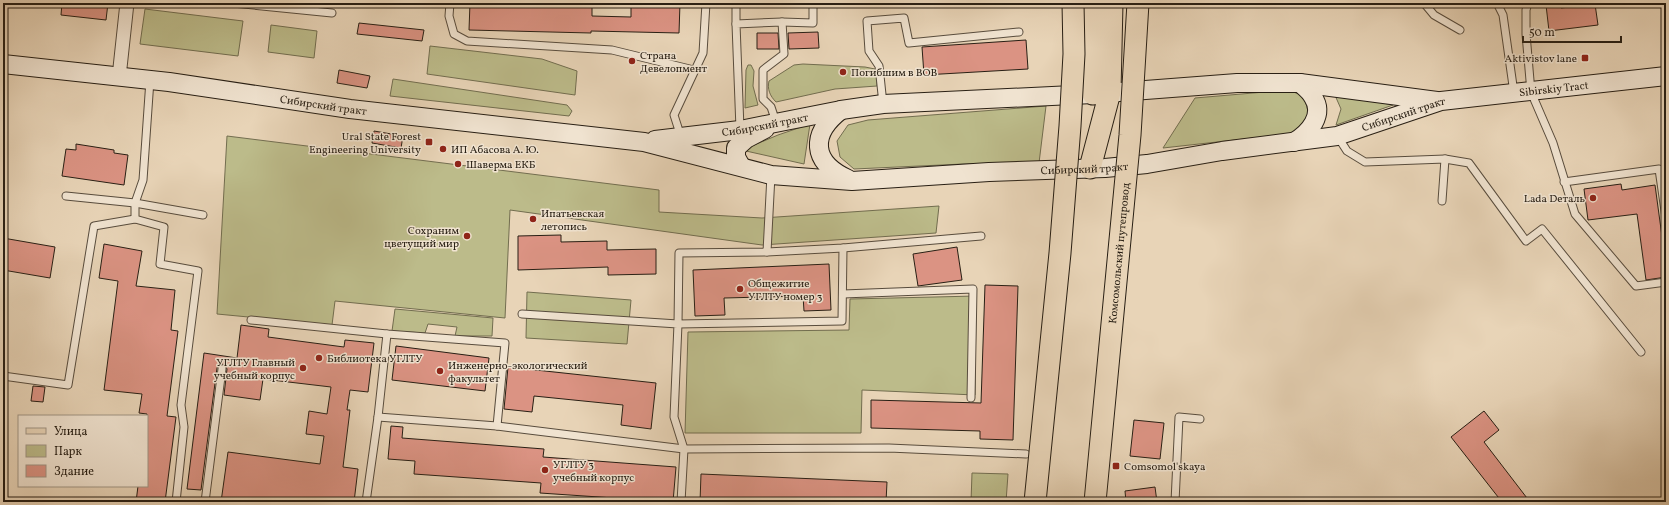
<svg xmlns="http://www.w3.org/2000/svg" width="1669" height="505" font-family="Vollkorn,serif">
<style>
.green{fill:#bcbb8a;stroke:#726d4f}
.building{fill:#db9383;stroke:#281f14}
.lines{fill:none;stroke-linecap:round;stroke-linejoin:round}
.lane-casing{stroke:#584c3d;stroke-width:9}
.street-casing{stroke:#584c3d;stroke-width:15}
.secondary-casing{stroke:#281f14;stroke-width:20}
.primary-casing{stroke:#281f14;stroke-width:23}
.lane{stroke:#f0e3d0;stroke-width:7}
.street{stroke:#f0e3d0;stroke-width:13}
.secondary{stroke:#f0e3d0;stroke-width:18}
.primary{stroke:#e8d4b7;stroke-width:21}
.primary-bridge-casing{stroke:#281f14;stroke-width:23;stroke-linecap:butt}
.primary-bridge{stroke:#e8d4b7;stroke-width:21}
.poi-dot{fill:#8f2418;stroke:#f0e3d0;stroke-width:1.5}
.labels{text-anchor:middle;stroke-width:3;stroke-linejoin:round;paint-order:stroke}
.poi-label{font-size:11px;fill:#281f14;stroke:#f0e3d0;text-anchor:start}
.street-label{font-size:11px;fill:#281f14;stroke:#f0e3d0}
</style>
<rect width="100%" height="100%" fill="#e8d4b7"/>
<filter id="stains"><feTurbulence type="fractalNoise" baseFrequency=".005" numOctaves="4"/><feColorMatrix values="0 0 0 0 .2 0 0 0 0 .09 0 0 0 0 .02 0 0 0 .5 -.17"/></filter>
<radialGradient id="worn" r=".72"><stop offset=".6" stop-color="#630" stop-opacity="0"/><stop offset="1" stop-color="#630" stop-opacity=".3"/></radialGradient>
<g class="green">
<path d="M145 9 243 21 238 56 140 44Z"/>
<path d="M271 25 317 31 314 58 268 52Z"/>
<path d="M430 46 542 59 577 71 575 95 427 74Z"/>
<path d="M803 64 865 67 875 69 877 78V86L835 89 776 102C770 96 767 89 769 81L794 65Z"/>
<path d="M748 65H751L754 71 753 86 758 105 745 108 746 70Z"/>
<path d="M393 79 567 105 572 111 569 116 390 96Z"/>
<path d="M1288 90 1304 96 1309 115 1302 129 1289 134 1163 148 1195 98Z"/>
<path d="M1334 93 1393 105 1336 125 1341 109Z"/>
<path d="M1046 106 1039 163 963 164 854 169 840 157 837 141 848 125 868 120Z"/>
<path d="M810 124 804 164 746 151 747 148 778 135Z"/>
<path d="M227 136 659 190V212L762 218 939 206 936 233 762 245 510 210 505 318 335 301 332 325 217 314Z"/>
<path d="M527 292 631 300 627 344 526 338Z"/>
<path d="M976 296 975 395 862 390 861 433H685L688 332 849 330 850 299Z"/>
<path d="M395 309 493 318 492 336H455L457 327 428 324 425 333 392 331Z"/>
<path d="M972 473 1008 474 1006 502H971Z"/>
</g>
<g class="building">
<path d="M62 3H108L106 20 61 15Z"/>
<path d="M470 3H592V16L631 17V3H680L679 33 591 31V33L469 30Z"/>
<path d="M1560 3 1561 8 1595 4 1598 25 1549 31 1546 5Z"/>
<path d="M359 23 424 30 422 41 357 34Z"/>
<path d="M818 32 819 48 789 49 788 33Z"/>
<path d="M757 33H778L779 49H757Z"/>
<path d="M1026 40 1028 69 924 75 922 47Z"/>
<path d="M339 70 370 76 367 88 337 83Z"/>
<path d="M374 131 403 136 401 148 372 143Z"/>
<path d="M76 144 114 150V153L128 155 124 185 62 176 66 149 76 150Z"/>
<path d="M1621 184 1622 190 1655 185 1666 266V277L1646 280 1637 214 1588 220 1584 189Z"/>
<path d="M561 235V242L607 241V250L656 249V274L608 275V267L518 270V236Z"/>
<path d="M3 238 55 247 50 278 3 270Z"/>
<path d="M104 244 142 251 136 286 175 290 171 330 178 331 167 416 176 417 165 502H136L138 486H147V414L139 413 142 394 104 390 118 281 99 278Z"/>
<path d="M957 247 962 280 918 286 913 254Z"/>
<path d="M829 264 831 310 804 311 803 296 724 298 725 315 695 316 693 270Z"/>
<path d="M985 285 1018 286 1013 440 980 439V431L871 428V400L981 403Z"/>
<path d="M241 325 269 329 268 337 344 347 345 340 374 343 368 392 350 390 347 410H350L343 467 358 469 354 502H221L228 452 320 464 324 436 306 434 309 411 327 414 331 387 263 379 260 400 224 395 227 369 225 365 222 364 218 366 217 368 201 490 187 489 204 353 237 358Z"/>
<path d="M396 346 489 358 485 391 392 380Z"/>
<path d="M508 367 656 383 651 429 621 425 623 405 534 396 532 412 504 409Z"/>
<path d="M33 386 45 387 43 402 31 401Z"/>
<path d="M1484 411 1499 430 1484 442 1530 502H1502L1451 437Z"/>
<path d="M1134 420 1164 423 1160 459 1130 456Z"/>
<path d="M391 426 403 427 402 438 544 449 543 457 676 467 673 502 540 493 541 483 414 474 415 461 388 459Z"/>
<path d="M701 474 887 482 886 502H700Z"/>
<path d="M1155 487 1157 502H1126L1125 491Z"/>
</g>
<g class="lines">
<g class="lane-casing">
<g id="lane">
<path d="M233 3 332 13"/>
<path d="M450 3 449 16 454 34 467 41 612 50 694 70"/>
<path d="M736 3V24"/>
<path d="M1424 3 1434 15 1460 30"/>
<path d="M1497 3 1503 15 1514 93"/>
<path d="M1528 3 1526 10V34L1531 92 1553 143 1575 214 1636 286 1666 282"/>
<path d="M782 22 813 23V3"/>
<path d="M150 80 143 180 135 203V219L164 227 160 264 198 271 181 405 184 427 176 502"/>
<path d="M883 104 879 66 869 51 867 21 904 18 909 43 1019 32"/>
<path d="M740 129 736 24 782 22 784 54 763 70V99L771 107 776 122"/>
<path d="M681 137 674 115 703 53 706 3"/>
<path d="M1338 137 1347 151 1365 162 1445 159 1442 201"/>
<path d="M1445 159 1469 163 1526 241 1542 229 1641 352"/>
<path d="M771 175 767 252 679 253 678 324 842 321 843 248"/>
<path d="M1564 182 1659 169 1666 218"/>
<path d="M66 196 135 203 203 215"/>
<path d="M767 252 843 248 981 236"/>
<path d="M843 294 973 289 971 398"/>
<path d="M522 314 678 324 674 417 684 449 681 502"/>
<path d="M251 320 387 334 505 343 497 426"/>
<path d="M3 376 68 385 94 226 135 219"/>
<path d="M378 417 497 426 684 449 889 448 1026 454"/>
<path d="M205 502 222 369"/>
<path d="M366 502 378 417 387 334"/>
<path d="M1175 502 1179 417 1200 419"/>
</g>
</g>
<g class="street-casing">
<path id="street" d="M119 77 127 3"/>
</g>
<g class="secondary-casing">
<g id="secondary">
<path id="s1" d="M3 64 169 82 350 109 644 142 771 175 852 181 989 172 1105 168 1147 164 1222 151 1337 136 1441 101 1666 76"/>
<path d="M841 110C810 134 811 162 848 179"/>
<path id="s2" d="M655 140 740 130 841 110 883 104 1093 94 1237 83H1300L1437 101"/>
<path d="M1294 142C1309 133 1325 115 1313 97 1310 91 1304 87 1300 83"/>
<path d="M741 166 736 157V148L746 139 765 129"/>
</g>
</g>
<g class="primary-casing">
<g id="primary">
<path d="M1093 94V3"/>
<path d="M1090 168 1110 92 1112 3"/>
</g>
</g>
<use href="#lane" class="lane"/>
<use href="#street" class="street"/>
<use href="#secondary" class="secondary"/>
<use href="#primary" class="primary"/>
<g class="primary-bridge-casing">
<g id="primary-bridge">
<path d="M1035 502 1060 253 1070 126 1074 54 1073 3"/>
<path id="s3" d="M1095 502 1130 135 1138 3"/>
</g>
</g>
<use href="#primary-bridge" class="primary-bridge"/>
</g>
<g class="poi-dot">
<rect x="1581" y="54" width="8" height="8" rx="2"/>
<circle cx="632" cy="61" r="4"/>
<circle cx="843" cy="72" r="4"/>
<rect x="425" y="138" width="8" height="8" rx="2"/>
<circle cx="443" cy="149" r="4"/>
<circle cx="458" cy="164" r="4"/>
<circle cx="1593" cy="198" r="4"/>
<circle cx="533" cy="219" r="4"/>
<circle cx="467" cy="236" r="4"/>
<circle cx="740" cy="289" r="4"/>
<circle cx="319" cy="358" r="4"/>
<circle cx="303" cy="368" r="4"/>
<circle cx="440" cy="371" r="4"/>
<rect x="1112" y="462" width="8" height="8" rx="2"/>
<circle cx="545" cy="470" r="4"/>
</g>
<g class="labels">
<g class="poi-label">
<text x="640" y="59">Страна<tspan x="640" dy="13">Девелопмент</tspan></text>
<text x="1577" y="62" text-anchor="end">Aktivistov lane</text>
<text x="851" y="76">Погибшим в ВОВ</text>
<text x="421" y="140" text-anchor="end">Ural State Forest<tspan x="421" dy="13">Engineering University</tspan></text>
<text x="451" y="153">ИП Абасова А. Ю.</text>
<text x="466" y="168">Шаверма ЕКБ</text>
<text x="1585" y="202" text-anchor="end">Lada Dеталь</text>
<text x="541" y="217">Ипатьевская<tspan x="541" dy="13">летопись</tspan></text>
<text x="459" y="234" text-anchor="end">Сохраним<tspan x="459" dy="13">цветущий мир</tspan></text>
<text x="748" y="287">Общежитие<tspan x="748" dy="13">УГЛТУ номер 3</tspan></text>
<text x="327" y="362">Библиотека УГЛТУ</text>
<text x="295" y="366" text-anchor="end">УГЛТУ Главный<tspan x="295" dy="13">учебный корпус</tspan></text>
<text x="448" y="369">Инженерно-экологический<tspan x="448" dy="13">факультет</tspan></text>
<text x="553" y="468">УГЛТУ 3<tspan x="553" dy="13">учебный корпус</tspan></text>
<text x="1124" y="470">Comsomol'skaya</text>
</g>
<g class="street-label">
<text dy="4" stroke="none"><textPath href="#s1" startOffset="1569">Sibirskiy Tract</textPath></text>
<text dy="4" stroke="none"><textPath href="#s1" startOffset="323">Сибирский тракт</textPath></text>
<text dy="4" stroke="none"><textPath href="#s1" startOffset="1416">Сибирский тракт</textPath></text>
<text dy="4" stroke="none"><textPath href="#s2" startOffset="111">Сибирский тракт</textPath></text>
<text dy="4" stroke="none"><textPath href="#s1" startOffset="1091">Сибирский тракт</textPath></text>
<text dy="4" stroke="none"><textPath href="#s3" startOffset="250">Комсомольский путепровод</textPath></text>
</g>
</g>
<rect width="1669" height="505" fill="none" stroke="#e8d4b7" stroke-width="16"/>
<rect x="4" y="4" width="1661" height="497" fill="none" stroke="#281f14" stroke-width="2"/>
<rect x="8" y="8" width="1653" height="489" fill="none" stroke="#281f14"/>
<rect x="18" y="415" width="130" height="72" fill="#f0e3d0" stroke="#a09585"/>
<rect x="26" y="428" width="20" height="6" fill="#e8d4b7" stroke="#a09585"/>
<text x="54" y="435" font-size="12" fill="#281f14">Улица</text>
<rect x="26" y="445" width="20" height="12" fill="#bcbb8a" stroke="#a09585"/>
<text x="54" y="455" font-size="12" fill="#281f14">Парк</text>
<rect x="26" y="465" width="20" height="12" fill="#db9383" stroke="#a09585"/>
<text x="54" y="475" font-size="12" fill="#281f14">Здание</text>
<path d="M1523 36v6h98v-6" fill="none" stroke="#281f14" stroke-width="2"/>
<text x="1529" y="36" font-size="12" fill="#281f14" stroke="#f0e3d0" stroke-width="3" paint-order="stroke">50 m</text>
<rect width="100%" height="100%" filter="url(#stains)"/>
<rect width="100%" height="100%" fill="url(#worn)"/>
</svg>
